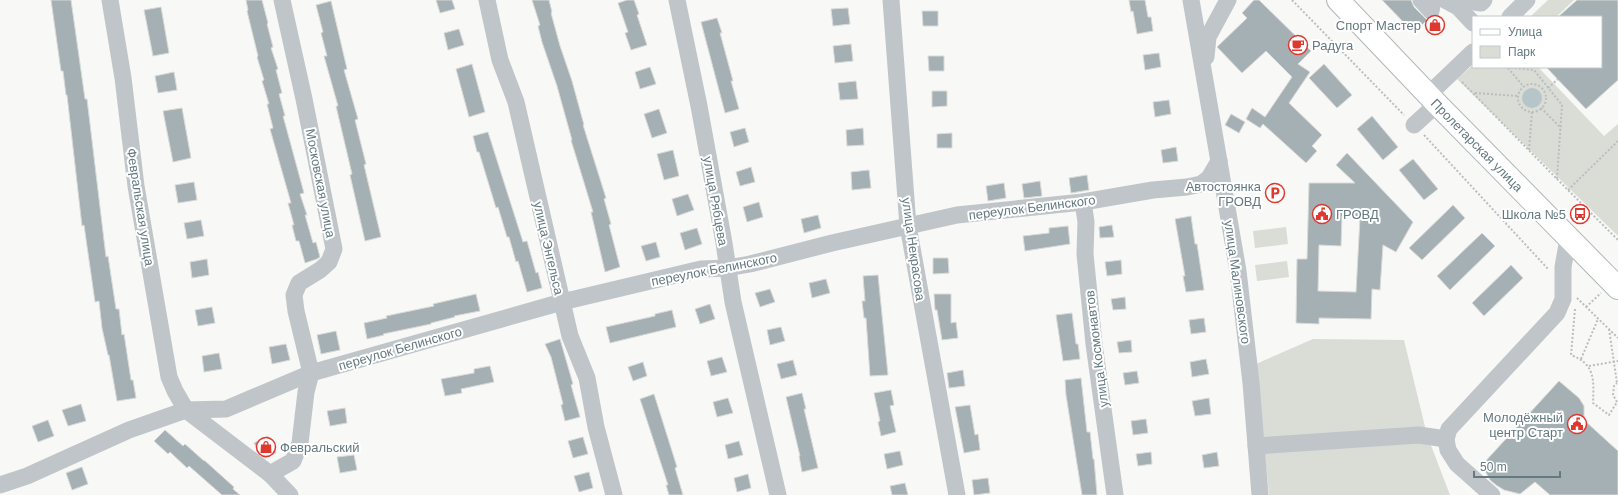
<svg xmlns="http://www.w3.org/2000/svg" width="1618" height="495" font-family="Arial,sans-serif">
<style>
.green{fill:#d9ddd5}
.water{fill:#b6c5c7}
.building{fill:#a4b0b3;stroke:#dadad8;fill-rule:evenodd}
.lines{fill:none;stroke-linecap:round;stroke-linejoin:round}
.major-casing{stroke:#b1b8ba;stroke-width:24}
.path{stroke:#babec0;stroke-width:2;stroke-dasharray:2 2;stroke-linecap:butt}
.minor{stroke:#bfc5c8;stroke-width:17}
.major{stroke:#fff;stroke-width:22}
.labels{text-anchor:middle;stroke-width:4;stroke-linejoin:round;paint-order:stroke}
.poi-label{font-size:13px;fill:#647980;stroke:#fff;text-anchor:end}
.street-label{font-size:13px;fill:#647980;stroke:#fff}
</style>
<rect width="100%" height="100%" fill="#f8f8f6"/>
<g class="green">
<path d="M1548 0H1574L1556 17H1530Z"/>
<path d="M1473 65V67H1538L1604 136 1618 124V236L1457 79Z"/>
<path d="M1286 227 1288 244 1255 248 1253 231Z"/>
<path d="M1287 261 1289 277 1257 281 1255 265Z"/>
<path d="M1313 339 1404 340 1427 435 1450 495H1269L1256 364Z"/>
</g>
<circle class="water" cx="1532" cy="98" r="10"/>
<g class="building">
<path d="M51 0H71L85 99H87L106 257 108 256 116 309H119L122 335 124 334 131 380H133L136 398 117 401 109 355H108L102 328 99 301 95 302 84 225 82 226 67 95H66L63 71H61Z"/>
<path d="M246 0H262L268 23 267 24 273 47 271 48 278 69 276 70 282 93 279 94 285 116H283L304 193 300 194 307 215H305L313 243 316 242 320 257 317 259 305 263 299 241H296L292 225H294L288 203H291L270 129 273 128 267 104H269L262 81 264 80 257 57 258 56 247 11 248 10Z"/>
<path d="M436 0H452L455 9 440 13Z"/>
<path d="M532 0H549L552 12 551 13 560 46 572 81 584 125H583L606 198 604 199 611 224 609 225 620 267 605 272 591 212H593L571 140H572L557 86 542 42 538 26 540 25Z"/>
<path d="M627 0H634L639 14 637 15 647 45 631 50 625 33 628 32 618 3Z"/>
<path d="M1129 0H1145L1148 17H1151L1153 31 1137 34 1133 11 1131 12Z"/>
<path d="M1254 0H1259L1311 51 1298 64 1310 72 1289 103 1322 135 1312 146 1317 151 1306 163 1263 124 1260 128 1246 119 1252 108 1265 117 1292 77 1266 51 1242 73 1217 47 1247 18 1242 13Z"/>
<path d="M1382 0H1411L1414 7 1427 20 1414 33Z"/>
<path d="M1577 0H1618V80L1586 109 1546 67H1601V17H1558Z"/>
<path d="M331 1 347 69 344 70 358 119 355 120 366 164 364 165 381 237 365 241 350 175 352 174 336 106H338L324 56H327L321 33 323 32 316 5Z"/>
<path d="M161 7 169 53 153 56 144 10Z"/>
<path d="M848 8 850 24 833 26 831 9Z"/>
<path d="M922 11H938V26H923Z"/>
<path d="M717 18 722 33H720L733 81H731L739 109 725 113 701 22Z"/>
<path d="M459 29 464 45 448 50 444 33Z"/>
<path d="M851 44 853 61 835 63 833 46Z"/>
<path d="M1159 53 1161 67 1145 70 1143 55Z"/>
<path d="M928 56H944V71H929Z"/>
<path d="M472 64 485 112 469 117 456 69Z"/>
<path d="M1324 64 1352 95 1337 108 1309 78Z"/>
<path d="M650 67 656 84 640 89 635 72Z"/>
<path d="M174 72 177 90 158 93 155 76Z"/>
<path d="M856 81 858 99 840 100 838 83Z"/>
<path d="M932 91H947V106L932 107Z"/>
<path d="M1169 100 1171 114 1155 117 1153 102Z"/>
<path d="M182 108 191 158 173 162 163 111Z"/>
<path d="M659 109 667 133 652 138 644 114Z"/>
<path d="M1231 114 1245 122 1239 133 1225 125Z"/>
<path d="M1372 116 1398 147 1383 160 1357 129Z"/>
<path d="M745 128 749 142 734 147 730 132Z"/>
<path d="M863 128 864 145 847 146 846 130Z"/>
<path d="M488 132 523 242 527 241 536 273 538 272 542 288 527 292 518 261 516 262 509 237H507L498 207 496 208 479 152H477L473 136Z"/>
<path d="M952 133V148H937V134Z"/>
<path d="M1176 147 1178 161 1163 163 1161 150Z"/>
<path d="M673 150 679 176 664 180 657 154Z"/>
<path d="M1347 153 1413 222 1396 252 1383 245 1380 290 1372 289 1371 319 1319 318V324L1296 323 1297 259H1307L1309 183H1355L1336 165ZM1342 216 1360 218 1356 292 1318 291 1319 245 1341 246Z"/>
<path d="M1413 159 1438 189 1424 200 1399 170Z"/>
<path d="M751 167 755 182 740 186 736 172Z"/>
<path d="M869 170 871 188 852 190 851 172Z"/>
<path d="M1087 175 1089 190 1071 193 1069 178Z"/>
<path d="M1040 181 1042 196 1024 198 1022 184Z"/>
<path d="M194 182 197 200 178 203 175 185Z"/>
<path d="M1004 183 1006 198 988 201 986 186Z"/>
<path d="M688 194 694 210 677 216 672 199Z"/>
<path d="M759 202 763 217 747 222 743 207Z"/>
<path d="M1453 205 1465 218 1422 260 1409 248Z"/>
<path d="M818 215 821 228 804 233 801 219Z"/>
<path d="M1191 216 1195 244H1197L1204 290 1186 292 1183 276H1185L1175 219Z"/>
<path d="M201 220 204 236 187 239 184 223Z"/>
<path d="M1112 225 1114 237 1100 238 1099 227Z"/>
<path d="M1068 226 1070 244 1025 251 1023 236 1049 233V228Z"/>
<path d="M697 228 702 244 685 250 680 233Z"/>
<path d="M1482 233 1495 246 1450 290 1437 276Z"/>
<path d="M656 242 660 257 646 261 641 246Z"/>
<path d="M933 258H948L949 273 933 274Z"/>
<path d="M207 259 209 275 192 278 190 262Z"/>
<path d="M1121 260 1122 274 1107 276 1105 262Z"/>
<path d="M1511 265 1523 278 1484 316 1472 303Z"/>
<path d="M878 275 888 375 870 376 866 318H864L862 301H865L863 276Z"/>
<path d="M826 279 830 293 812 298 809 283Z"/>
<path d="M770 289 775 302 760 307 755 293Z"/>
<path d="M476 294 480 311 454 316 455 317 431 323V324L383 334 384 335 367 339 364 323 387 318 386 316 434 306 433 304Z"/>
<path d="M934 294H951V323L956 322 958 338 942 340 937 310H935Z"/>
<path d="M1125 297 1126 309 1113 310 1111 299Z"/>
<path d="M710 304 715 319 700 324 695 309Z"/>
<path d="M212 307 215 323 198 326 195 310Z"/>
<path d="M672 310 676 327 610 343 606 327 655 316V314Z"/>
<path d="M1072 313 1076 344H1078L1080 359 1063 361 1056 315Z"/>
<path d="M1204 318 1206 332 1191 334 1189 320Z"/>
<path d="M781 327 785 341 770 345 767 330Z"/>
<path d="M336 331 340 350 321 354 317 335Z"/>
<path d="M560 339 573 384 571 385 580 417 565 421 561 405 563 404 551 357 545 344Z"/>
<path d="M1131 340 1132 352 1119 353 1117 342Z"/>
<path d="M286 344 290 360 272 364 269 347Z"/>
<path d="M219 353 222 369 204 372 202 356Z"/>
<path d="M722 357 727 372 711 376 707 361Z"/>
<path d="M1206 359 1209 374 1192 377 1190 362Z"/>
<path d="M793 360 797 375 781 379 777 364Z"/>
<path d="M643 362 647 376 633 381 628 367Z"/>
<path d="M490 366 494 382 461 389 462 393 445 396 441 379 474 373V369Z"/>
<path d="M963 370 965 386 949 388 947 373Z"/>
<path d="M1137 371 1139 383 1125 385 1123 373Z"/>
<path d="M1081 378 1087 432H1090L1093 459H1094L1097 495H1082L1066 395 1065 380Z"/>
<path d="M1559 381 1579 398 1584 406V420L1618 451V495H1550L1535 482 1520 494 1504 490 1496 485 1490 480 1482 465Z"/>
<path d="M891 390 894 405 890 406 896 432 881 436 878 422 880 421 874 393Z"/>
<path d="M802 393 806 409H804L818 468 802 472 799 456H800L786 397Z"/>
<path d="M654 394 677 467 675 468 683 495H669L666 485H668L640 399Z"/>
<path d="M728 398 733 413 717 417 713 402Z"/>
<path d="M1209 398 1211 414 1195 416 1192 401Z"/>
<path d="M81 404 86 421 68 426 62 410Z"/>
<path d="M970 405 975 435 978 434 980 450 964 453 955 407Z"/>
<path d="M345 408 347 423 330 426 327 411Z"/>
<path d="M1146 419 1148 433 1133 435 1131 421Z"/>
<path d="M48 420 54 436 38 442 32 426Z"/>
<path d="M165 430 183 446 185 444 204 461V460L234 487 233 489 240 495H222L189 466 187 468 170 452 168 454 154 441Z"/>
<path d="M268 436 276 453 265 458 259 453 254 443Z"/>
<path d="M583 437 588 454 573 458 568 441Z"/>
<path d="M739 441 743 455 728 459 725 445Z"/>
<path d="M900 451 903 465 887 469 884 454Z"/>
<path d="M1151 452 1152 464 1138 466 1136 454Z"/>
<path d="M1217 452 1219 466 1204 468 1202 455Z"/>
<path d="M354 455 357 470 340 473 337 457Z"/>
<path d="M82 467 88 484 72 490 66 473Z"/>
<path d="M589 472 593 488 579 492 574 476Z"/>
<path d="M748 474 751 488 737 492 734 478Z"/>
<path d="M988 478 990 493 974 495 972 480Z"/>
<path d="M905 483 908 495H892L890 486Z"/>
</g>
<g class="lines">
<g class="major-casing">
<g id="major">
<path id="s1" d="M1338 0 1437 104 1618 288"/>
</g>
</g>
<g class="path">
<path d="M1292 0 1404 115"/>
<path d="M1508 68 1523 86"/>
<path d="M1462 82 1557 179 1562 105 1534 70 1503 67"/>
<circle cx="1532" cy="98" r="14"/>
<path d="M1548 88 1558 79"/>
<path d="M1475 93 1518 96"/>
<path d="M1541 108 1561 128"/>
<path d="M1424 135 1549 270"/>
<path d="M1529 150 1532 112"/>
<path d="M1557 179 1618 240"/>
<path d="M1568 190 1618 141"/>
<path d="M1577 298 1618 338"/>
<path d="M1586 307 1601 293"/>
<path d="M1575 309 1571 355C1595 364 1594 379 1593 403L1609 415 1617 402"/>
<path d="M1609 329 1617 383"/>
<path d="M1581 359 1598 319"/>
<path d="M1589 366 1618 361"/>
<path d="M1617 402 1613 395 1614 386 1617 383"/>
</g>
<g class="minor">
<path d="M110 0 123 78 136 186 169 377 175 391 186 410 226 409 311 373 562 302 701 269 727 268 750 264 832 243 957 215 1083 202 1153 190 1187 187 1201 184 1209 178 1219 161"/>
<path d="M487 0 500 60 516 102 570 336 587 378 596 427 614 495"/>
<path d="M677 0 699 106 724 243 733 302 778 495"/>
<path d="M891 0 908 226 957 495"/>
<path d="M1191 0 1238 271 1251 383 1260 495"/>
<path d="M1421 0 1431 11 1433 0"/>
<path d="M1445 0 1458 7 1473 23"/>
<path d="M1463 0 1481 3 1484 0"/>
<path d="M1510 17 1527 0"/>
<path d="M1206 57 1208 37 1228 0"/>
<path d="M1428 95 1473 52"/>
<path d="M1414 125 1437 104"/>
<path d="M1083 202 1086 222 1085 254 1094 344 1115 495"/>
<path d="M1256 446 1419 435 1446 439"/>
<path d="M270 474 293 461 300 443 306 392 311 373 296 311 294 295 299 283 320 270 329 262 334 249 304 99 282 0"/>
<path d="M0 485 27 476 129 430 186 410 270 474 290 495"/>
<path d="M1492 495 1457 464 1448 450 1446 439 1449 429 1557 313 1563 299V267L1568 239"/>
</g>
<use href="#major" class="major"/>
</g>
<defs>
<g id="shop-ring" transform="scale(1)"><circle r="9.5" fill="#fff" stroke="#de3930" stroke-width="1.5"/><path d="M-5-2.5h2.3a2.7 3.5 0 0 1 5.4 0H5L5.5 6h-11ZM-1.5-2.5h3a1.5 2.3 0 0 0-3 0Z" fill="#de3930"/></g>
<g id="cafe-ring" transform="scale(1)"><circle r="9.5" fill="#fff" stroke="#de3930" stroke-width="1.5"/><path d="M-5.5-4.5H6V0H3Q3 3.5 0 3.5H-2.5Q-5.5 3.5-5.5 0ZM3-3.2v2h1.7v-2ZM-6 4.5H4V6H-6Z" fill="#de3930"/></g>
<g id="parking-ring" transform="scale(1)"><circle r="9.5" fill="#fff" stroke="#de3930" stroke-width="1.5"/><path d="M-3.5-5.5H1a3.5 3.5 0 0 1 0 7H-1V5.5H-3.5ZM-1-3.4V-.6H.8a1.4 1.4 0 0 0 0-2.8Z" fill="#de3930"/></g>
<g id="civic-ring" transform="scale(1)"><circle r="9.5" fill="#fff" stroke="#de3930" stroke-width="1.5"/><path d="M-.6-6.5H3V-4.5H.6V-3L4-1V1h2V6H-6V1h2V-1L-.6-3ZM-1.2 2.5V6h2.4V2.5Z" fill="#de3930"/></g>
<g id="bus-ring" transform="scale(1)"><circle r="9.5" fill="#fff" stroke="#de3930" stroke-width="1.5"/><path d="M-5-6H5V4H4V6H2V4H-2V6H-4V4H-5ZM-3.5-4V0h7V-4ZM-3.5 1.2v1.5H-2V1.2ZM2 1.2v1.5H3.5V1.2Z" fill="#de3930"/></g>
</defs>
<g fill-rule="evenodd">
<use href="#shop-ring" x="1435" y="25"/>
<use href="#cafe-ring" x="1298" y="45"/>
<use href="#parking-ring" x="1275" y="193"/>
<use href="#civic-ring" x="1322" y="214"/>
<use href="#bus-ring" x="1580" y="214"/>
<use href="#civic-ring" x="1577" y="424"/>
<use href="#shop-ring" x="266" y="447"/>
</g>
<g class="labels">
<g class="poi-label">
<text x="1421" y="30">Спорт Мастер</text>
<text x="1312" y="50" text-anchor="start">Радуга</text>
<text x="1261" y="191">Автостоянка<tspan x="1261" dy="15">ГРОВД</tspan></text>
<text x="1336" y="219" text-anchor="start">ГРОВД</text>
<text x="1566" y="219">Школа №5</text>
<text x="1563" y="422">Молодёжный<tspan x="1563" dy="15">центр Старт</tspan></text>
<text x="280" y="452" text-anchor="start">Февральский</text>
</g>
<g class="street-label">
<text dy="5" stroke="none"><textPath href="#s1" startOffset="201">Пролетарская улица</textPath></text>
<text transform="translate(321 183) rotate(79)" y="5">Московская улица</text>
<text transform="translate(716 201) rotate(80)" y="5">улица Рябцева</text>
<text transform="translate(141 207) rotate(81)" y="5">Февральская улица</text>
<text transform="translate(1032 207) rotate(-7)" y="5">переулок Белинского</text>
<text transform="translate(549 248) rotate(77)" y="5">улица Энгельса</text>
<text transform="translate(914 249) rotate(82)" y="5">улица Некрасова</text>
<text transform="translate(714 269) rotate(-11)" y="5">переулок Белинского</text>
<text transform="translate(1238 282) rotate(82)" y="5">улица Малиновского</text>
<text transform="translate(400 348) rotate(-16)" y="5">переулок Белинского</text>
<text transform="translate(1096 349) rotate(-97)" y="5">улица Космонавтов</text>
</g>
</g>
<rect x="1472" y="16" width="130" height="52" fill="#ffffff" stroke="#c1c9cc"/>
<rect x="1480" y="29" width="20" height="6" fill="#ffffff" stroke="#c1c9cc"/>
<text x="1508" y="36" font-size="12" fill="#647980">Улица</text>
<rect x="1480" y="46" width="20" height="12" fill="#d9ddd5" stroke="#c1c9cc"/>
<text x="1508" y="56" font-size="12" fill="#647980">Парк</text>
<path d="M1474 471v6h86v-6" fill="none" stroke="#647980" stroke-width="2"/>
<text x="1480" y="471" font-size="12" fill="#647980" stroke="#ffffff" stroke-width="3" paint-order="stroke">50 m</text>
</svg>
